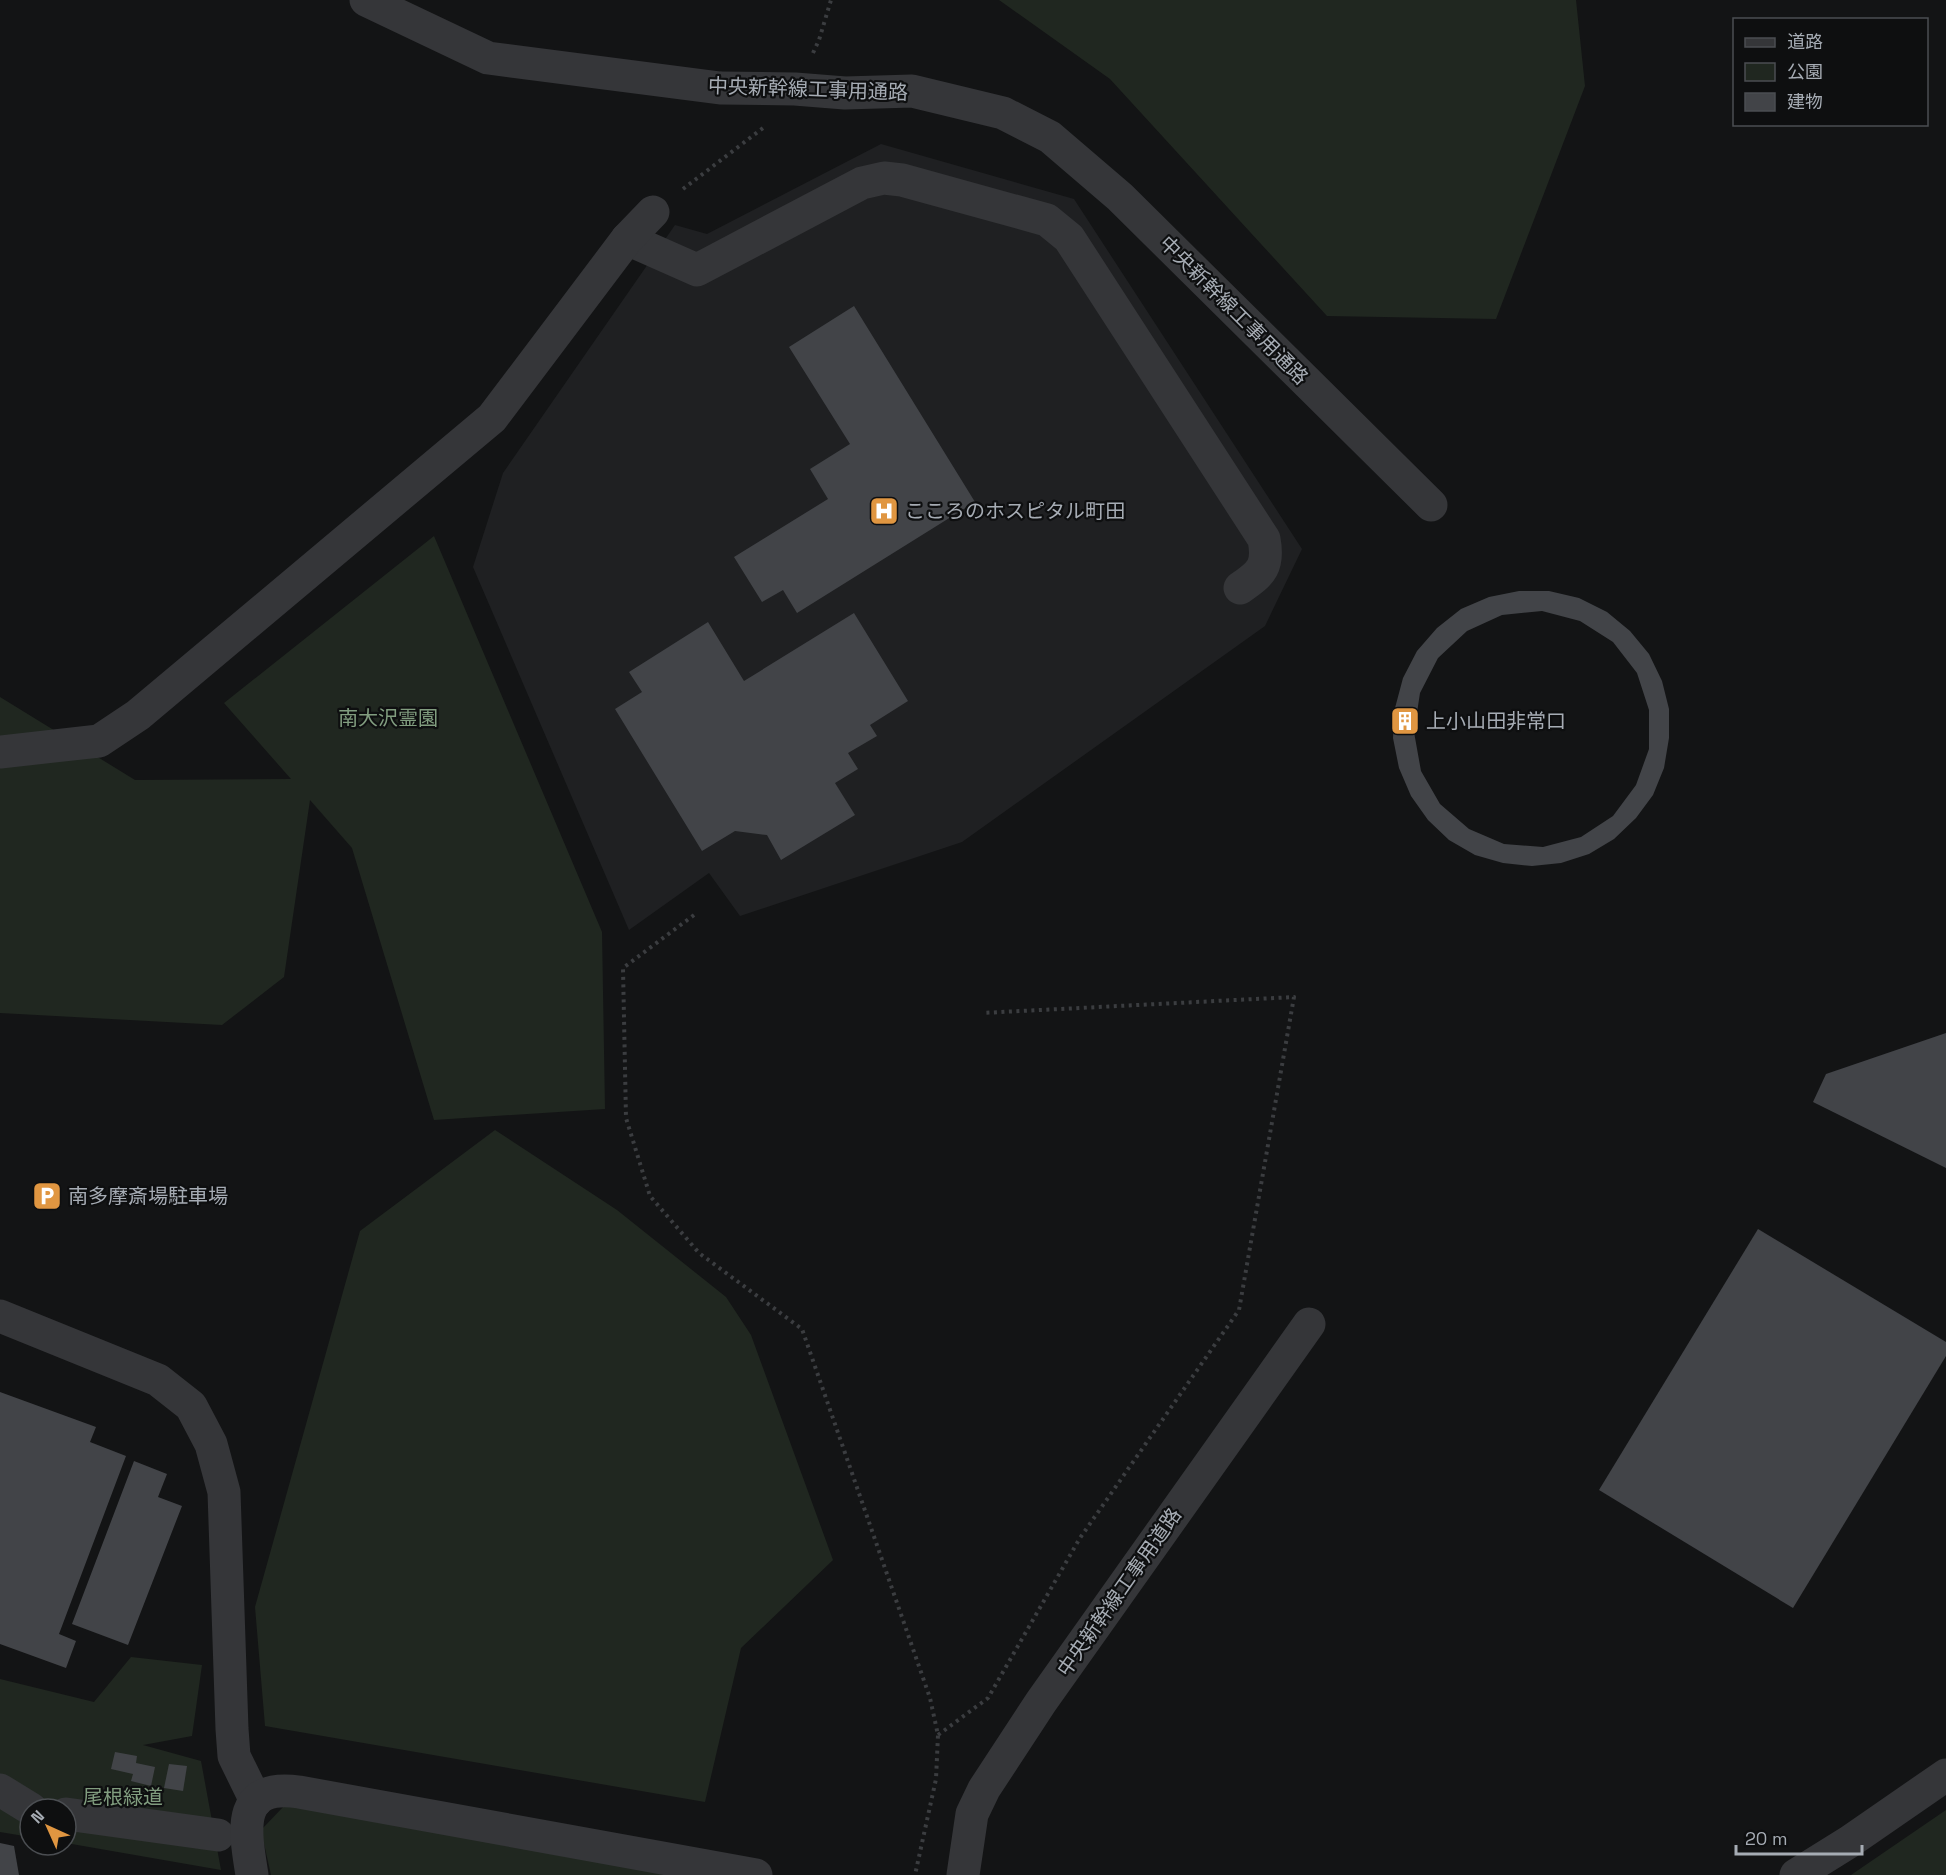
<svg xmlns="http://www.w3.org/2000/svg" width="1946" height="1875" font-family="'Space Grotesk','Noto Sans JP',sans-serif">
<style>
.built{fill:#1f2022}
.green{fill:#202720}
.building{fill:#424448;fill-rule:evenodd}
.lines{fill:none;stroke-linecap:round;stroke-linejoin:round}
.path{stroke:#3b3d40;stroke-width:4;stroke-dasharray:3 4.5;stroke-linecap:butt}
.minor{stroke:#353639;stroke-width:33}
.labels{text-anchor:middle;stroke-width:4.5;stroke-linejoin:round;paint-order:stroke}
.street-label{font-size:20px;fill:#a6acb4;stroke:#0e0f10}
.poi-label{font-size:20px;fill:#a6acb4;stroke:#0e0f10;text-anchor:start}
.park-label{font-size:20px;fill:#819d7f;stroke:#0e0f10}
</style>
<rect width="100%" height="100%" fill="#131415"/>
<path class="built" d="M881 144 1074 199 1302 549 1265 626 962 842 740 916 709 873 629 930 473 567 503 473 675 225 707 234Z"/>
<g class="green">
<path d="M999 0H1576L1585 86 1496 319 1327 316 1110 79Z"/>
<path d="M434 536 602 932 605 1109 434 1120 352 848 310 800 284 977 222 1025 0 1013V697L135 780 291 779 224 703Z"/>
<path d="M495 1130 617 1210 726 1297 751 1335 833 1560 741 1648 705 1802 265 1726 255 1607 360 1231Z"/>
<path d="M131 1657 202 1665 192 1736 143 1745 201 1761 221 1870 66 1843V1809H30V1837L0 1832V1679L94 1702Z"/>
<path d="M285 1805 671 1875H271L261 1830Z"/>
<path d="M1946 1810V1875H1851Z"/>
</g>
<g class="building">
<path d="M854 306 975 502 797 613 783 590 762 602 734 557 828 499 810 469 850 444 789 347Z"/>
<path d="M1519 591H1549L1579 598 1607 612 1630 631 1649 654 1662 681 1669 709V738L1664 768 1653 795 1636 818 1614 839 1589 854 1561 863 1532 866 1503 863 1475 855 1449 840 1428 820 1411 796 1399 768 1393 738 1395 708 1403 678 1417 651 1437 628 1461 609 1489 597ZM1542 611 1580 621 1613 642 1637 673 1649 710V749L1636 785 1613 816 1581 837 1543 847 1504 844 1469 829 1440 804 1421 771 1414 732 1420 693 1438 658 1467 631 1502 615Z"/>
<path d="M854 613 908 701 870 725 877 736 848 753 858 769 835 783 855 815 781 860 767 835 735 831 702 851 615 709 642 692 629 672 708 622 744 681Z"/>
<path d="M1946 1033V1168L1813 1102 1826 1074Z"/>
<path d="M1758 1229 1946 1342V1356L1793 1608 1599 1490Z"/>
<path d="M0 1392 96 1427 90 1442 126 1456 59 1634 76 1641 66 1668 0 1644Z"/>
<path d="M134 1461 167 1474 158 1497 182 1506 128 1645 72 1624Z"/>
<path d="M115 1752 137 1756 136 1763 155 1767 151 1786 131 1781 133 1774 111 1769Z"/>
<path d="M169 1764 187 1766 183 1791 164 1788Z"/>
<path d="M0 1843 14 1846 19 1875H0Z"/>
</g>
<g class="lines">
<g class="path">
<path d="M813 53 819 40 831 0"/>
<path d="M683 189 763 128"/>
<path d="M694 915 623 968 626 1118 650 1196 699 1253 802 1329 930 1698 938 1735 936 1779 915 1875"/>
<path d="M938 1735 988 1698 1080 1538 1239 1310 1294 997 982 1013"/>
</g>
<g class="minor">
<path d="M366 0 488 58 720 88 795 89 845 93 912 91 1003 113 1050 137 1120 197 1431 505"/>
<path d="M627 239 697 270 862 183 884 178 902 180 1047 220 1069 238 1264 539C1269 566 1262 573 1240 588"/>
<path d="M0 752 99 741 138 715 492 418 627 239 653 212"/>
<path d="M0 1316 158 1380 191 1406 211 1444 224 1492 232 1729 234 1756 256 1801"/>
<path d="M0 1790 31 1809"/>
<path d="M66 1814 218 1835"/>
<path d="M252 1875C245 1831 235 1783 299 1792L756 1875"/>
<path d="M963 1875 972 1814 984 1789 1041 1702 1309 1324"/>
<path d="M1796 1875 1849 1842 1946 1775"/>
</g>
</g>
<defs>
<g id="hospital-square" transform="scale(1.5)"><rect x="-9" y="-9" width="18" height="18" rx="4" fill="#e09641" stroke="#0e0f10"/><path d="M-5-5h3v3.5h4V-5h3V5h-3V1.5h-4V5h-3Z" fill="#fff"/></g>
<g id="building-square" transform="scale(1.5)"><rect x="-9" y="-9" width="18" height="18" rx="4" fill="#e09641" stroke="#0e0f10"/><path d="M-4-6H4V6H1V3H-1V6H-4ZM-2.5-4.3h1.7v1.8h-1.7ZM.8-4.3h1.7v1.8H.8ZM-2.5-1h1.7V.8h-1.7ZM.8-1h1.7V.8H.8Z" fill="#fff"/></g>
<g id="parking-square" transform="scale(1.5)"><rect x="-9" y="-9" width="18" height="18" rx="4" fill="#e09641" stroke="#0e0f10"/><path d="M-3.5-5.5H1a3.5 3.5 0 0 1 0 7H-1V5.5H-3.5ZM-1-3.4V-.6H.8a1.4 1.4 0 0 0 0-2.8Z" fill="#fff"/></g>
</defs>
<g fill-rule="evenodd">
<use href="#hospital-square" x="884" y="511"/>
<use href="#building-square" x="1405" y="721"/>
<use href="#parking-square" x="47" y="1196"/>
</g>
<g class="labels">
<g class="street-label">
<text transform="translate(808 89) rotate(2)" y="7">中央新幹線工事用通路</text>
<text transform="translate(1234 310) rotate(45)" y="7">中央新幹線工事用通路</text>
<text transform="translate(1119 1592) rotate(-55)" y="7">中央新幹線工事用道路</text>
</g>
<g class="poi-label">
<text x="905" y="518">こころのホスピタル町田</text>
<text x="1426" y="728">上小山田非常口</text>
<text x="68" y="1203">南多摩斎場駐車場</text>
</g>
<g class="park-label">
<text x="388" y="725">南大沢霊園</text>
<text x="123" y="1804">尾根緑道</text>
</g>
</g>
<rect x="1733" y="18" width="195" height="108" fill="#0e0f10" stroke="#4b4e52" stroke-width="1.5"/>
<rect x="1745" y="38" width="30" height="9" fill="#353639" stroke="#4b4e52" stroke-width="1.5"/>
<text x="1787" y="48" font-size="18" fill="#a6acb4">道路</text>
<rect x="1745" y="63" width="30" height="18" fill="#202720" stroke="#4b4e52" stroke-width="1.5"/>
<text x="1787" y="78" font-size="18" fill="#a6acb4">公園</text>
<rect x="1745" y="93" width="30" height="18" fill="#424448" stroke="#4b4e52" stroke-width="1.5"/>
<text x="1787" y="108" font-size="18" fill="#a6acb4">建物</text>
<g transform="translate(48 1827) rotate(315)"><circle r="28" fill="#0e0f10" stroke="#4b4e52" stroke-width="1.5"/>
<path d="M0-4.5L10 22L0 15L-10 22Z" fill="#e09641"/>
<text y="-9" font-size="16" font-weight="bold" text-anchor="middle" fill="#a6acb4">N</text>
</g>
<path d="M1736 1845v9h126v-9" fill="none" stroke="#a6acb4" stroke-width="3"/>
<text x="1745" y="1845" font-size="18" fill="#a6acb4" stroke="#0e0f10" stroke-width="4.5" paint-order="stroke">20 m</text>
</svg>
